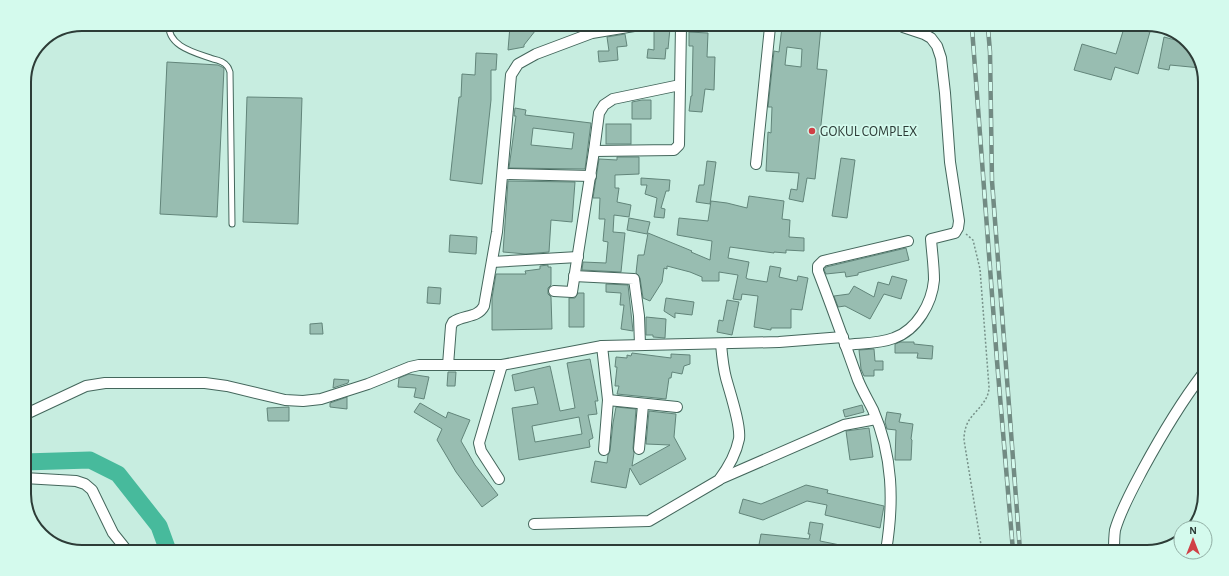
<svg xmlns="http://www.w3.org/2000/svg" width="1229" height="576" font-family="'Alegreya Sans',sans-serif">
<style>
.lines{fill:none;stroke-linecap:round;stroke-linejoin:round}
.river{stroke:#47ba9c;stroke-width:17}
.building{fill:#98bdb1;stroke:#62857a;fill-rule:evenodd}
.service-casing{stroke:#44675c;stroke-width:7}
.minor-casing{stroke:#44675c;stroke-width:12}
.path{stroke:#779189;stroke-width:1.5;stroke-dasharray:2 2;stroke-linecap:butt}
.service{stroke:#fff;stroke-width:5}
.minor{stroke:#fff;stroke-width:10}
.rail-casing{stroke:#728b83;stroke-width:4.5}
.rail{stroke:#d4faed;stroke-width:3;stroke-dasharray:9;stroke-linecap:butt}
.poi-dot{fill:#d04046;stroke:#d4faed;stroke-width:1.5}
.labels{text-anchor:middle;stroke-width:3.5;stroke-linejoin:round;paint-order:stroke}
.poi-label{font-size:14px;fill:#2d3c37;stroke:#d4faed;text-anchor:start}
.rim{fill:none;stroke:#2d3c37;stroke-width:2}
</style>
<rect width="100%" height="100%" fill="#c7ede0"/>
<g class="lines">
<path class="river" d="M24 462 90 460 118 474 159 526 167 548"/>
</g>
<g class="building">
<path d="M510 26H539L524 45V47L508 50Z"/>
<path d="M654 27 670 28 668 49 666 48 665 59 647 58 648 49 654 50Z"/>
<path d="M782 27H821L817 69 827 70 815 179 807 178 803 202 789 199 791 189 797 190 799 173 766 171 768 132 771 133 772 107H768L774 51 779 52ZM787 47 802 49 801 67 785 65Z"/>
<path d="M1124 28H1151L1138 74 1115 67 1111 80 1074 70 1082 44 1116 54Z"/>
<path d="M689 32 708 33 707 57H715L714 90 705 89 702 112 689 111 691 96H692L693 46H689Z"/>
<path d="M625 34 627 46 617 47 618 60 599 62 598 51H609L607 37Z"/>
<path d="M1164 37 1179 41V37L1195 50 1201 68 1170 65 1169 70 1158 68Z"/>
<path d="M476 53 497 54 496 70H491V100L482 184 450 180 459 97H461L462 74 475 75Z"/>
<path d="M167 62 218 65 224 68 217 217 160 214Z"/>
<path d="M247 97 302 98 298 224 243 222Z"/>
<path d="M642 100H651V119H632V102Z"/>
<path d="M515 108 526 110 525 115 591 123 585 169 509 168 516 116H514ZM533 128 574 133 572 149 531 145Z"/>
<rect x="606" y="124" width="25" height="20"/>
<path d="M617 157H639V174L615 175V188H619L617 202 631 205 629 217 614 215 613 232 625 233 621 272 582 270 583 262 606 263 608 242 603 241 605 219H599L600 198H593L599 159 617 160Z"/>
<path d="M841 158 855 160 847 218 832 216Z"/>
<path d="M707 161 716 162 710 204 696 202 699 185H704Z"/>
<path d="M641 178 670 180 669 191H666L661 208 665 209 664 218 654 217 657 198 645 194 647 185H641Z"/>
<path d="M508 181 575 182 572 222 551 220 549 252 526 254 503 252Z"/>
<path d="M749 196 784 201 782 219 790 220 789 237 804 238V251L786 250V253L774 252V253L730 247 728 258 749 262 746 278 748 279 767 282 770 266 781 268 779 277 797 281 798 276 808 278 802 310 791 309V328H771V330L754 327 758 296 742 294 741 300 733 299 738 275 719 272V281H702V277L690 272 667 266V269L664 268 662 282 650 301 643 298 640 278 636 273 638 255H644L648 233 692 251 691 252 710 260 712 241 677 235 679 218 708 221 711 201 727 203 747 208Z"/>
<path d="M629 218 650 222 647 234 627 230Z"/>
<path d="M450 235 477 237 476 254 449 252Z"/>
<path d="M906 248 909 260 858 273V275L846 277 845 272 826 274 824 270 826 267Z"/>
<path d="M548 265V267H551V285L548 288V294L551 297 552 329 492 330V298L496 274H526L525 271 540 269V266Z"/>
<path d="M892 276 907 280 901 299 884 294 870 319 845 306 838 307 834 296 849 294 854 286 874 297 878 282 889 285Z"/>
<path d="M606 284 628 285 633 331 621 329 624 305H620L621 293 606 292Z"/>
<path d="M428 287 441 288 440 304 427 303Z"/>
<path d="M578 293H584V327H569V298H575Z"/>
<path d="M666 298 694 302 692 315 675 313V318L664 311Z"/>
<path d="M727 300 739 302 732 335 717 332 719 320 723 321Z"/>
<path d="M646 317 666 319 665 338 653 337V335H646Z"/>
<path d="M322 323 323 334H310V324Z"/>
<path d="M900 342H914V344L933 346 932 359 917 358 918 353H895V344Z"/>
<path d="M874 349 875 361H883V370H874V376H864L861 369 859 350Z"/>
<path d="M632 353 671 358V354L690 355V364L684 366 682 374 672 372 671 378H669L666 399 617 394 619 386H615L617 367H615L616 357 627 358V355L631 356Z"/>
<path d="M590 359 598 401H595L597 414 588 415 593 438 589 440 590 447 519 460 512 408 538 404 534 387 515 391 512 375 550 366 560 411 575 408 567 363ZM579 417 582 434 535 442 532 426Z"/>
<path d="M448 372H456L455 386H447Z"/>
<path d="M409 374 429 377 424 399 414 397 416 388 398 387 399 378Z"/>
<path d="M334 379 349 380 348 383 333 388Z"/>
<path d="M347 397V409L330 407V403Z"/>
<path d="M420 403 446 418 448 412 470 420 461 441 475 465 498 495 482 507 456 472 437 440 442 429 414 412Z"/>
<path d="M862 405 864 412 845 417 843 410Z"/>
<path d="M289 407V421H268L267 408Z"/>
<path d="M616 407 636 409 633 448 634 453 632 466 670 445 646 444 649 411 676 414 674 437 686 459 640 485 630 468 626 488 591 482 595 461 607 463 608 455 610 451 613 423Z"/>
<path d="M887 412 901 414 899 422 913 424 911 439 912 440 911 460H895L896 430 887 429 885 422Z"/>
<path d="M869 428 873 457 850 460 846 431Z"/>
<path d="M806 485 828 490 827 493 884 506 880 528 825 515 827 505 807 501 763 520 739 513 743 499 761 504Z"/>
<path d="M810 522 823 524 820 541 850 547V551L758 550 761 534 809 539 810 534H808Z"/>
</g>
<g class="lines">
<g class="service-casing">
<path id="service" d="M169 24C167 47 197 53 213 59 218 60 224 62 227 66 229 68 229 70 230 72L232 224"/>
</g>
<g class="minor-casing">
<g id="minor">
<path d="M594 151 674 150 679 145 681 26"/>
<path d="M756 164 770 27"/>
<path d="M503 174 591 176"/>
<path d="M492 262 578 257"/>
<path d="M574 276 634 279 639 316 640 345"/>
<path d="M554 291 572 292 594 151 599 113 604 105 613 99 680 85"/>
<path d="M845 345C861 343 879 344 894 338 917 330 932 303 934 280 934 266 932 253 931 239L955 233 958 228 959 221 950 162 945 93 941 58 937 46 931 38 924 34 903 27"/>
<path d="M602 346 608 400 604 450"/>
<path d="M448 365 451 326 453 322C463 315 478 318 484 306L497 232 511 75 518 64 536 54 592 33 634 26"/>
<path d="M608 400 677 407"/>
<path d="M24 415 86 386 105 383H205L227 386 285 400 303 401 321 399 368 384 410 367 419 365H502L602 346 779 342 843 337"/>
<path d="M639 449 643 405"/>
<path d="M24 478 76 481 85 484 92 490 113 533 125 548"/>
<path d="M499 479 481 451 479 443 502 365"/>
<path d="M720 479 844 425 876 419"/>
<path d="M534 524 649 521 719 480C728 468 736 454 739 439 741 425 730 393 726 378 723 367 722 355 721 344"/>
<path d="M886 551C894 502 893 456 873 410 868 400 862 390 858 380 845 344 832 307 818 271V266L823 261 908 241"/>
<path d="M1114 552C1114 545 1114 537 1115 530 1121 509 1133 488 1143 469 1161 436 1179 405 1202 375"/>
</g>
</g>
<path class="path" d="M966 234 973 240 980 269 989 387C989 402 975 410 968 422 965 428 964 434 964 440L982 551"/>
<use href="#service" class="service"/>
<use href="#minor" class="minor"/>
<g class="rail-casing">
<g id="rail">
<path d="M972 28 997 361 1013 551"/>
<path d="M988 28 990 52 992 181 1020 551"/>
</g>
</g>
<use href="#rail" class="rail"/>
</g>
<circle class="poi-dot" cx="812" cy="131" r="4"/>
<g class="labels">
<g class="poi-label">
<text x="820" y="136">GOKUL COMPLEX</text>
</g>
</g>
<path d="M0 0H1229V576H0ZM82 31H1147A51 51 0 0 1 1198 82V494A51 51 0 0 1 1147 545H82A51 51 0 0 1 31 494V82A51 51 0 0 1 82 31Z" fill="#d4faed" fill-rule="evenodd"/>
<path class="rim" d="M82 31H1147A51 51 0 0 1 1198 82V494A51 51 0 0 1 1147 545H82A51 51 0 0 1 31 494V82A51 51 0 0 1 82 31Z"/>
<g transform="translate(1193 540)"><circle r="19" fill="#d4faed" stroke="#91aea4"/>
<path d="M0-3L7 15L0 10L-7 15Z" fill="#d04046"/>
<text y="-6" font-size="11" font-weight="bold" text-anchor="middle" fill="#2d3c37">N</text>
</g>
</svg>
